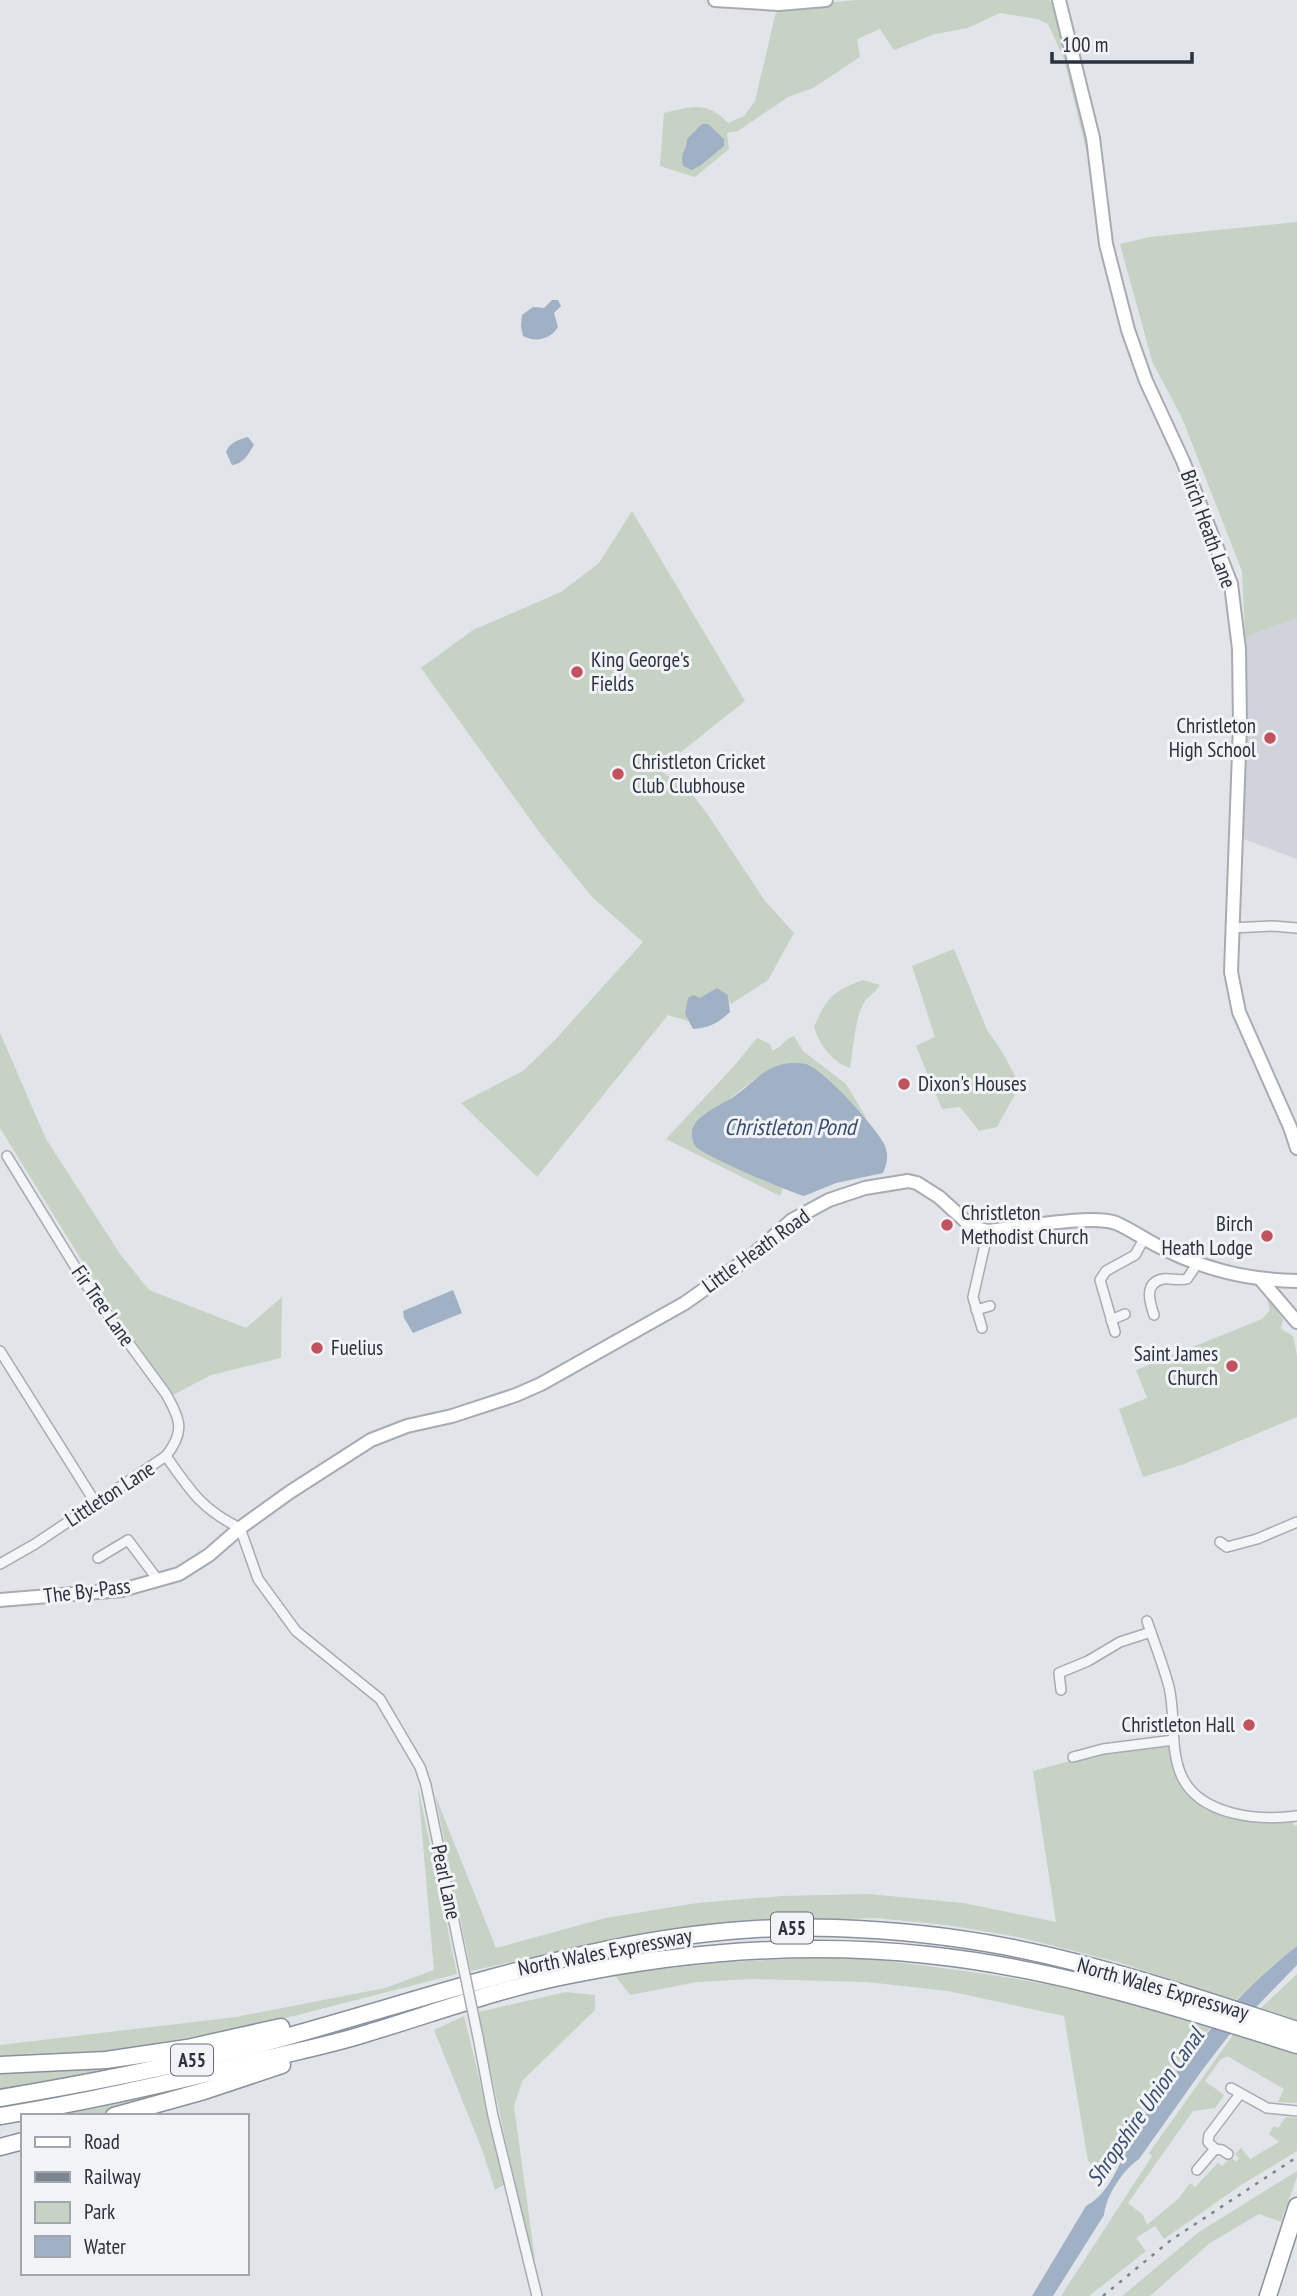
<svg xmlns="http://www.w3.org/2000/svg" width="1297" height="2296" font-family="'PT Sans Narrow',sans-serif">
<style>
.built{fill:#d0d3da}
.green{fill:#c6d2c3}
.water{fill:#a0b0c5}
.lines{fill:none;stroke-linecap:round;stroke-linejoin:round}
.street-casing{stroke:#a7abb3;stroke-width:12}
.secondary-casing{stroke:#a7abb3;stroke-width:16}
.highway-casing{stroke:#8a919e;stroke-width:19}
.street{stroke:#f4f5f7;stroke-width:9}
.secondary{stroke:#fff;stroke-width:12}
.highway{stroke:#fff;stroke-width:16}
.rail{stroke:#7c8391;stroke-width:2.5;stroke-dasharray:3.5 7;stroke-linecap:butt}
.street-bridge-casing{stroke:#a7abb3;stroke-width:12;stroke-linecap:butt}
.street-bridge{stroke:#f4f5f7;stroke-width:9}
.poi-dot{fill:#c1535e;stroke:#f1f3f6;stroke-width:2.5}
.labels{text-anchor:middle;stroke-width:6;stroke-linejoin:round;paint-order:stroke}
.shield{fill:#f1f3f6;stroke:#666b76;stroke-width:2}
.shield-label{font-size:19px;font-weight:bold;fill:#2b313f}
.street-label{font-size:21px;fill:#2b313f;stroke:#f1f3f6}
.poi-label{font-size:21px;fill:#2b313f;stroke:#f1f3f6;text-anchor:start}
.water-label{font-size:23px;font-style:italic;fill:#394e6f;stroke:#f1f3f6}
</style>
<rect width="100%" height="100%" fill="#e1e4e9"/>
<path class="built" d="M1297 618V859L1241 838 1245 637Z"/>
<g class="green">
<path d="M857 0H1049L1055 5 1079 96 1097 195 1064 59 1048 24 1037 19 1000 13 968 28 935 34 894 50 880 29 857 39 860 57 813 88 788 97 738 131 727 133 729 149 695 177 660 166 664 113C693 107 705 100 728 123L744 116 755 101 777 8Z"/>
<path d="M1297 222V618L1245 637 1242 571 1182 418 1152 361 1120 244 1150 237Z"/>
<path d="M632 511 745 701 671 760 657 769 688 789 708 815 765 901 794 933 768 980 731 1004 728 995 685 1013 688 1021 668 1015 537 1177 461 1103 523 1071 555 1040 643 942 593 898 543 837 421 668 473 630 561 592 599 563Z"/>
<path d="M954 949 987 1030 1001 1050 1020 1085 997 1127 979 1131 960 1107 942 1109 916 1046 935 1037 912 966Z"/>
<path d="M863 980 880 985C876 992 870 995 865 1001 855 1015 853 1051 850 1068 831 1061 820 1045 814 1027 827 997 833 991 863 980Z"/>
<path d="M0 1033 46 1139 120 1254 149 1290 246 1328 282 1297 281 1358 211 1375 173 1395 108 1303 0 1128Z"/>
<path d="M794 1036 803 1051 846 1084 867 1119 843 1096 756 1078 718 1108 705 1113 694 1124 691 1132 693 1142 728 1164 783 1188 780 1196 666 1139 734 1066 757 1038 770 1044 772 1050C782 1048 784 1039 794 1036Z"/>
<path d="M1266 1296 1283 1319 1281 1329 1293 1336 1297 1356V1417L1184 1464 1143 1477 1119 1409 1147 1398 1136 1370 1262 1319 1270 1310Z"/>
<path d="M1158 1746H1166L1171 1749C1172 1758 1173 1768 1177 1777 1196 1818 1253 1826 1293 1822L1294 1826 1297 1825V1946L1273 1965 1236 2000 1118 1962 1018 1937 947 1925 876 1918 749 1922 622 1937 471 1971 435 1795 496 1948 605 1918 697 1903 782 1896 868 1894 963 1903 1056 1922 1033 1771 1103 1752Z"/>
<path d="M418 1787 457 1974 259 2025 112 2051 0 2057V2045L236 2017 385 1988 434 1970Z"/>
<path d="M844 1956C913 1964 982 1972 1050 1985 1105 1996 1158 2012 1210 2028L1104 2173 1088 2161 1064 2016 948 1991 867 1982 751 1979 697 1982 630 1995 614 1974 728 1962Z"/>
<path d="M1297 1974V2020L1261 2008Z"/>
<path d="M566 1992 595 1995V2010L522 2081 514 2106 535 2260 527 2240 478 2012Z"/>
<path d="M464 2016 505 2184 495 2190 483 2152 434 2030Z"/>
<path d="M1233 2035 1297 2054V2103L1278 2102 1284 2089 1227 2056 1220 2060 1205 2081 1224 2095 1223 2097 1215 2108 1193 2111 1128 2203 1143 2215 1147 2225 1179 2198 1190 2183 1195 2187 1218 2163 1222 2166 1231 2157 1236 2162 1239 2158 1235 2154 1241 2148 1250 2159 1279 2142 1269 2134 1274 2126 1278 2128 1286 2117 1297 2118V2151L1241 2185 1164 2239 1155 2226 1136 2238 1146 2251 1089 2296H1061L1152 2156 1149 2153Z"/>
<path d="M160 2057 154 2064 0 2091V2072Z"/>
<path d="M198 2082 200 2087 92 2116H45Z"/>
<path d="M1297 2171V2177L1281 2222 1259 2214 1210 2243 1150 2296H1122L1199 2232Z"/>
</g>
<g class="water">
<path d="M702 124H708L724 139V146L701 165 692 170 683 166C680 149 687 152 687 139Z"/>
<path d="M552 300H558L561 306 554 313 558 327C551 339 536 343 523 336L521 326 522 315 533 307 544 308Z"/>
<path d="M248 437 254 445C248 454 244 464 232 465L226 452C230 442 238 440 248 437Z"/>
<path d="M717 988 728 995 730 1012C718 1023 709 1028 693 1029L685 1014 688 998 693 995 700 998Z"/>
<path d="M790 1063C794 1063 802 1063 806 1064 825 1071 873 1124 883 1142 889 1152 888 1162 883 1173L836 1183 804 1196C791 1193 703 1155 696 1147 692 1142 690 1132 693 1127 699 1113 724 1104 736 1095 756 1081 764 1066 790 1063Z"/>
<path d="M453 1290 462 1313 413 1333 404 1318 403 1311Z"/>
<path d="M1297 1946V1965L1230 2034 1203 2069 1139 2159C1123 2170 1106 2195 1104 2215L1053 2296H1032L1086 2206C1112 2192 1120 2160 1133 2136 1143 2117 1157 2100 1169 2083 1206 2031 1247 1985 1297 1946Z"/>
</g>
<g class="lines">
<g class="street-casing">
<g id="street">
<path d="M1231 928 1273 926 1297 928"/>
<path d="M7 1156 87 1286 166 1394C181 1420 185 1432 166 1456"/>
<path d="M976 1310 990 1306"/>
<path d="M1154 1315C1150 1303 1143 1283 1163 1279 1170 1278 1179 1281 1187 1279L1197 1264"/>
<path d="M1111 1320 1125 1314"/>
<path d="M982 1328 973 1297 988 1231"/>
<path d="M1115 1332 1100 1280 1106 1271 1135 1255 1144 1239"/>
<path d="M0 1351 95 1502"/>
<path d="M1220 1542 1227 1547 1257 1539 1297 1522"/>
<path d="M98 1558 128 1540 158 1580"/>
<path d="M0 1564 35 1544 166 1456C190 1490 201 1509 240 1528L258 1579 296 1631 380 1699 420 1767 426 1785 459 1946"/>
<path d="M1147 1621C1154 1642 1163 1664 1169 1687 1176 1715 1169 1749 1182 1777 1201 1816 1259 1821 1297 1816"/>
<path d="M1061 1690 1059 1673 1088 1661 1120 1642 1151 1632"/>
<path d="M1073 1757 1103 1749 1174 1740"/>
<path d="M478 2037 493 2116 537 2296"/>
<path d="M1231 2088 1267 2108 1297 2111"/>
<path d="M1215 2149 1222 2150 1228 2154"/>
<path d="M1197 2170 1215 2149 1208 2142 1209 2135 1240 2094"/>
</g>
</g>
<g class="secondary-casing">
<g id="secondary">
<path d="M715 0 779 4 826 0"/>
<path d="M1059 0 1093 138 1106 244 1128 330 1146 381 1183 461 1231 584 1239 649 1240 725 1231 972 1239 1012 1290 1127 1297 1148"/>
<path d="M1262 1281 1297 1322"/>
<path d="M0 1600 122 1590 179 1574 209 1555 240 1528 290 1492 371 1440 407 1426 452 1416 516 1395 541 1384 685 1303 754 1254 792 1220 829 1200 865 1188 908 1181 917 1183 939 1197 972 1227 988 1231C1018 1228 1091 1214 1116 1223 1130 1229 1144 1239 1158 1246 1203 1269 1246 1280 1297 1281"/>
</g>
</g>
<g class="highway-casing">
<g id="highway">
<path d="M0 2065 106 2060 187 2048 281 2027"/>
<path d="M0 2098C84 2084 166 2068 249 2047 444 1996 630 1920 835 1928 893 1930 951 1936 1008 1947 1106 1966 1202 1999 1297 2030"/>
<path d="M0 2116C88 2102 175 2082 261 2060 298 2051 335 2044 371 2032 437 2012 502 1988 570 1975 688 1951 808 1942 928 1955 1054 1968 1177 2007 1297 2045"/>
<path d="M114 2116 204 2091 282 2065"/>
<path d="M0 2147 23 2141"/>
<path d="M1268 2296 1297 2206"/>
</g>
</g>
<use href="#street" class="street"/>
<use href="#secondary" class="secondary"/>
<use href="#highway" class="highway"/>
<path class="rail" d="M1103 2296 1171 2240 1297 2157"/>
<g class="street-bridge-casing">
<path id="street-bridge" d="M459 1946 478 2037"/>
</g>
<use href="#street-bridge" class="street-bridge"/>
</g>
<g class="poi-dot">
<circle cx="577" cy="672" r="7"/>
<circle cx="1270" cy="738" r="7"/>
<circle cx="618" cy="774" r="7"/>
<circle cx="904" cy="1084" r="7"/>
<circle cx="947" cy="1225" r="7"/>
<circle cx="1267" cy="1236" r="7"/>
<circle cx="317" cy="1348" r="7"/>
<circle cx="1232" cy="1366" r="7"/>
<circle cx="1249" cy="1725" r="7"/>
</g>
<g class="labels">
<g class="shield">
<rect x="771" y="1912.5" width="42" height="31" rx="5"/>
<rect x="171" y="2044.5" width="42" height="31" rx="5"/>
</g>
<g class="shield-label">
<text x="792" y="1935">A55</text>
<text x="192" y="2067">A55</text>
</g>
<g class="street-label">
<text transform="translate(1208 529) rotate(70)" y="7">Birch Heath Lane</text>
<text transform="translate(756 1251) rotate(-36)" y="7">Little Heath Road</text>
<text transform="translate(103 1306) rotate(55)" y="7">Fir Tree Lane</text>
<text transform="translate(110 1494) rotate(-33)" y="7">Littleton Lane</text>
<text transform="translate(87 1591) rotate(-7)" y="7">The By-Pass</text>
<text transform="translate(446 1882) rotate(78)" y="7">Pearl Lane</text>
<text transform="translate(605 1952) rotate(-11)" y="7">North Wales Expressway</text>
<text transform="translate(1163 1989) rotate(16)" y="7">North Wales Expressway</text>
</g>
<g class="poi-label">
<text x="591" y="667">King George's<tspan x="591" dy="24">Fields</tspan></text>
<text x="1256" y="733" text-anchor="end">Christleton<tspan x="1256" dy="24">High School</tspan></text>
<text x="632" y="769">Christleton Cricket<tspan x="632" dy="24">Club Clubhouse</tspan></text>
<text x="918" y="1091">Dixon's Houses</text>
<text x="961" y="1220">Christleton<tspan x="961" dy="24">Methodist Church</tspan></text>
<text x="1253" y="1231" text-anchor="end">Birch<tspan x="1253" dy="24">Heath Lodge</tspan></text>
<text x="331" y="1355">Fuelius</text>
<text x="1218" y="1361" text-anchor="end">Saint James<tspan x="1218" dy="24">Church</tspan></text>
<text x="1235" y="1732" text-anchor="end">Christleton Hall</text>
</g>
<g class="water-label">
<text x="790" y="1135">Christleton Pond</text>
<text transform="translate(1145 2107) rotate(-55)" y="8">Shropshire Union Canal</text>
</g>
</g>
<rect x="21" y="2114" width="228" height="161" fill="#f1f3f6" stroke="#a2a5ad" stroke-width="2"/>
<rect x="35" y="2137" width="35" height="10" fill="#ffffff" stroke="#a2a5ad" stroke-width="2"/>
<text x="84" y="2149" font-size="21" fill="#2b313f">Road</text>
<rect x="35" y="2172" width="35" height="10" fill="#7c8391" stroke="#a2a5ad" stroke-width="2"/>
<text x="84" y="2184" font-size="21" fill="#2b313f">Railway</text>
<rect x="35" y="2202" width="35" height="21" fill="#c6d2c3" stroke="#a2a5ad" stroke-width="2"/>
<text x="84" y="2219" font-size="21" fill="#2b313f">Park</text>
<rect x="35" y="2236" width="35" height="21" fill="#a0b0c5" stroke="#a2a5ad" stroke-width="2"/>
<text x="84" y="2254" font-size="21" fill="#2b313f">Water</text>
<path d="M1052 52v10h140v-10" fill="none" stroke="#2b313f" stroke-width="3.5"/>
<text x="1062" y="52" font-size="21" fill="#2b313f" stroke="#f1f3f6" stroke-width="5" paint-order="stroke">100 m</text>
</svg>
